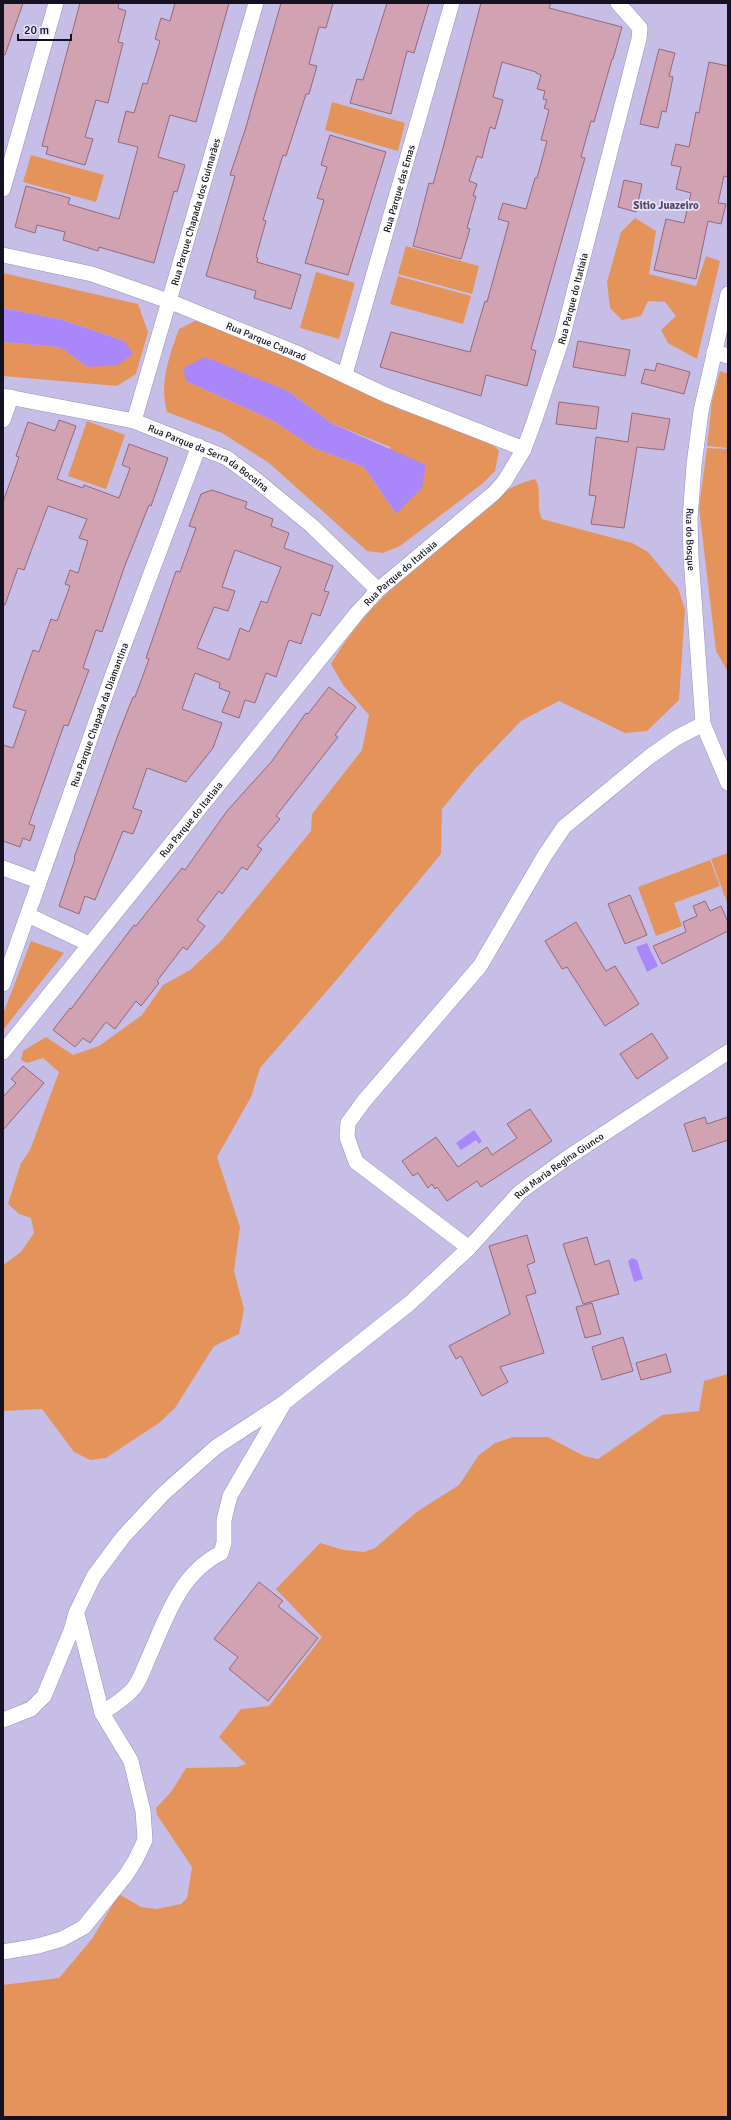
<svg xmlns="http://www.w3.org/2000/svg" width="731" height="2120" font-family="Signika,sans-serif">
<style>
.green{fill:#e4945b;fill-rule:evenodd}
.water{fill:#a987fb}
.building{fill:#d0a2b2;stroke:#946979;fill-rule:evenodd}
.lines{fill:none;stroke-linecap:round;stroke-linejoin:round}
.street-casing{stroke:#9a91b9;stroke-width:16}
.street{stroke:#fff;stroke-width:15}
.labels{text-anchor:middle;stroke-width:3.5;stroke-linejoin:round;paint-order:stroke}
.street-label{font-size:10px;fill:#151120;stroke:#e6e2f7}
.neighbourhood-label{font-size:11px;font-weight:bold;fill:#50476a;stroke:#e6e2f7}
</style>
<rect width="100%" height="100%" fill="#c7bee7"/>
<g class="green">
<path d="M332 102 405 123 398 151 325 130Z"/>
<path d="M31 155 104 175 96 202 23 182Z"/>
<path d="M635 218 656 231 649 274 696 286 706 256 720 261 697 359 668 343 661 330 676 316 665 302 648 301 641 316 622 320 610 308 607 282 621 232Z"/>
<path d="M406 246 479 266 472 294 398 274Z"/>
<path d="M316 272 355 283 339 339 300 328Z"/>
<path d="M3 273 138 304 148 332 136 374 117 386 3 376V342L60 347 88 367 124 341 63 320 3 308Z"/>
<path d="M398 276 471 296 463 324 390 304Z"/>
<path d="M201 318 327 372 401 410 485 437 499 451 495 471 482 484 400 546 383 553 367 551 269 463 222 433 167 412C159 383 169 357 179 329ZM186 381 288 391 331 423 390 447 396 514 364 467 314 448 274 421Z"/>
<path d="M720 371 728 374V448L707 446 712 401Z"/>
<path d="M87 421 125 435 106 489 68 476Z"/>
<path d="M707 448 728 449V672L716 651 699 508Z"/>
<path d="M535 479C543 490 535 506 542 519L632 543 648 552 678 588 685 609 679 700 647 731 625 733 559 701 521 721 474 770 442 809 441 854 339 977 260 1068 251 1097 217 1157 240 1227 234 1271 244 1309 239 1334 214 1346 175 1408 159 1423 106 1458 90 1460 74 1452 42 1409 3 1411V1265L21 1252 34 1233 31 1218 19 1214 8 1204 21 1163 30 1150 59 1072 43 1058 27 1063 21 1060 23 1051 46 1037 73 1055 99 1046 142 1015 163 985 190 970 221 941 311 831 312 814 362 750 369 715 343 685 331 664C360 614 403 577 445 540 472 516 500 487 535 479Z"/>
<path d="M728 853V905L711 859Z"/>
<path d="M710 860 720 886 674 903 682 926 656 936 638 887Z"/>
<path d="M31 941 64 953 3 1030V1014Z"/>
<path d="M728 1374V2117H3V1985L59 1978 92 1939 119 1894 141 1907 156 1909 181 1904 187 1898 192 1867 157 1815 156 1808 171 1792 186 1768 237 1767 246 1764 219 1737 241 1709 269 1706 322 1637 276 1589 320 1543 344 1550 364 1552 375 1548 418 1511 459 1485 479 1455 495 1443 513 1437H548L584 1456 598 1459 662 1415 699 1411 704 1381Z"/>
</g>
<g class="water">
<path d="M3 308 63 320 124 341 133 354 117 365 88 367 60 347 3 342Z"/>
<path d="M205 357 288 391 331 423 426 465 422 488 396 514 364 467 314 448 274 421 186 381 183 368Z"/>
<path d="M647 943 658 966 647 972 636 947Z"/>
<path d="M474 1130 482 1141 479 1144 476 1140 461 1150 456 1143Z"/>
<path d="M632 1258 637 1260 643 1279 634 1282 628 1261Z"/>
</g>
<g class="building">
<path d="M3 3H23L5 55 3 54Z"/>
<path d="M80 3H119L118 8 126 11 118 42 123 43 108 103 96 100 85 137 93 139 85 165 46 154 48 147 42 146Z"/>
<path d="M175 3H229L196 122 170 115 158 157 185 165 177 192 174 191 154 263 99 247 98 251 63 240 65 232 37 225 35 233 15 227 26 186 70 198 68 204 119 219 138 147 118 142 126 111 134 113 143 83 147 84 160 41 155 39 161 18 170 21Z"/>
<path d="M281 3H333L326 28 319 27 309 64 317 66 309 94H306L286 156 283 155 263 220 266 221 256 257 258 258 257 262 301 275 291 309 254 298 256 291 206 276 235 176 230 175 246 127Z"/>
<path d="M387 3H429L414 53 407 51 391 114 350 103 357 79 363 80Z"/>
<path d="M481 3H551L549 8 622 27 613 59H612L594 122 591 121 581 157 585 158 531 349 536 351 527 386 486 375 481 396 380 367 391 332 470 352 485 301 487 302 509 222 498 219 503 203 526 209 535 178H537L547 141 541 140 549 110 544 108 547 100 543 99 545 91 537 89 541 75 536 73V72L502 62 493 97 503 100 495 129 490 127 482 158 477 156 469 181 477 184 473 196H476L467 228 470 229 461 259 413 246 429 183 433 184 443 148Z"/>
<path d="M659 49 675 53 669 76 673 77 666 112 662 111 658 128 640 124Z"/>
<path d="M709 62 728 66V177L724 176 718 203 726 204 721 224 708 221 696 279 654 270 666 219 684 223 691 193 676 189 681 167 671 165 676 144 689 147 696 112 699 113Z"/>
<path d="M330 135 386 152 348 275 305 263 324 200 317 198 327 167 321 165Z"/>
<path d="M624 180 642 184 636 212 618 207Z"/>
<path d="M578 341 630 350 625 376 573 367Z"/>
<path d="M657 363 690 372 684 394 641 383 645 369 655 371Z"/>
<path d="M559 402 599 407 596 429 556 424Z"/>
<path d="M632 413 670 419 664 450 637 447 624 528 591 524 596 496 589 495 596 437 628 442Z"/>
<path d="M59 420 76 426 57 479 83 488 84 485 119 498 130 468 122 465 129 444 168 458 151 506 149 505 124 568 102 632 96 630 83 668 89 670 68 726 64 725 29 824 35 826 30 841 23 838 20 847 3 841V745L13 748 26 711 13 707 24 675 33 650 39 652 51 619 57 621 70 586 65 584 70 570 78 573 88 541 79 538 87 519 48 506 24 570 18 568 5 605 3 604V502L19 457 16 456 28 422 55 431Z"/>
<path d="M212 490 247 502 245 508 273 519 271 526 289 533 284 548 333 566 324 591 329 592 320 616 312 613 301 644 289 640 276 677 266 673 255 703 245 700 239 718 222 712 230 692 219 688 220 683 195 673 182 709 222 723 213 748 186 782 147 768 133 808 142 811 133 834 123 831 95 900 85 896 79 914 59 906 75 859 74 858 118 735 133 697H135L149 659 146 658 176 571 180 572 196 528 189 526 201 494ZM235 550 281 567 267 603 261 601 249 632 240 628 229 660 197 648 214 607 228 611 235 591 222 587Z"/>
<path d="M329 687 356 707 335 735 338 737 276 816 280 819 257 846 262 849 247 870 242 867 222 894 219 891 197 920 205 926 187 950 183 947 157 981 159 983 141 1006 136 1001 115 1029 106 1022 90 1043 83 1038 75 1047 53 1030 70 1008 71 1009 134 925 136 926 182 868 185 870 227 811 272 761 306 713 308 714Z"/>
<path d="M630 895 647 935 625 944 608 904Z"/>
<path d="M705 901 710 911 721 906 728 922V931L662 964 653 946 686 932 683 922 697 916 693 906Z"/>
<path d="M576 922 606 971 615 966 639 1004 605 1026 567 967 562 969 545 941Z"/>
<path d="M652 1033 668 1058 637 1079 620 1054Z"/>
<path d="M23 1066 44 1083 3 1130V1097L16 1083 11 1079Z"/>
<path d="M530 1109 552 1141 481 1187 477 1181 447 1201 437 1187 435 1189 432 1184 428 1188 418 1173 413 1176 402 1161 436 1137 458 1167 487 1147 492 1155 517 1138 507 1124Z"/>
<path d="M705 1117 707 1124 728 1117V1140L693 1152 684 1124Z"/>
<path d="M527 1235 535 1262 527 1265 536 1293 526 1296 544 1353 500 1367 508 1382 482 1396 461 1356 456 1359 449 1346 510 1314 489 1246Z"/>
<path d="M587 1237 595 1265 609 1260 619 1294 583 1304 563 1244Z"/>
<path d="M592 1303 601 1334 585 1338 576 1307Z"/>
<path d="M623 1337 633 1371 602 1380 592 1347Z"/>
<path d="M666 1354 671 1372 641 1380 636 1363Z"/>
<path d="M259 1582 283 1601 278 1606 318 1638 268 1701 229 1669 238 1657 214 1639Z"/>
</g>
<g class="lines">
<g class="street-casing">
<g id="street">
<path d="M3 189 56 3"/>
<path id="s1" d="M3 255 92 274 171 302 299 354 386 395 524 449"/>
<path id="s2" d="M728 294 701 411 694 465 690 519 691 557 703 724 728 783"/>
<path d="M714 352 728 356"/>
<path id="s3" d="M345 374 452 3"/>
<path id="s4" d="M3 396 134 421 227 458 254 478 312 526 378 590"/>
<path d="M3 420 11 397"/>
<path id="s5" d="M134 421 256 3"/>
<path d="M3 868 38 881"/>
<path d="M28 915 89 944"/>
<path id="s6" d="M3 984 113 674 199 446"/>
<path id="s7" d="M3 1052 357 613 378 590 494 493 504 482 524 449 534 422 562 339 639 39 640 28 618 3"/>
<path d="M469 1248 356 1162 347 1137 348 1123 364 1101 480 966 545 855 564 827 649 757 676 738 703 724"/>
<path d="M102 1713C113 1706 124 1699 133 1689 140 1681 144 1668 148 1659 166 1619 179 1574 221 1553L224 1543V1520L230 1496 283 1405"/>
<path id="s8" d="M3 1720 31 1709 44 1696 71 1631 76 1613 94 1576 123 1537 163 1494 216 1447 285 1402 410 1303 469 1248 520 1192 567 1158 728 1052"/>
<path d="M3 1952 38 1946 62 1939 84 1927 126 1875 136 1859 145 1840 143 1811 131 1761 102 1713 77 1614"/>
</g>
</g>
<use href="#street" class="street"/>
</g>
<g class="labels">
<g class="street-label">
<text dy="4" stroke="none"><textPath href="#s3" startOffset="193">Rua Parque das Emas</textPath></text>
<text dy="4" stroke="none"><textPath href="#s5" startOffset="218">Rua Parque Chapada dos Guimarães</textPath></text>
<text dy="4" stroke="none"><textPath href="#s7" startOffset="958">Rua Parque do Itatiaia</textPath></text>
<text dy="4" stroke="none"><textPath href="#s1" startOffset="278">Rua Parque Caparaó</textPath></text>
<text dy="4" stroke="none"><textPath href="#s4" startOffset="217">Rua Parque da Serra da Bocaína</textPath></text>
<text dy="4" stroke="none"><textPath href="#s2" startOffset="249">Rua do Bosque</textPath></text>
<text dy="4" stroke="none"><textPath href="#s7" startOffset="623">Rua Parque do Itatiaia</textPath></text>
<text dy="4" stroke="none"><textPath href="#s6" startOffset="286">Rua Parque Chapada da Diamantina</textPath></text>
<text dy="4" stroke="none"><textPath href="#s7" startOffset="299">Rua Parque do Itatiaia</textPath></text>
<text dy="4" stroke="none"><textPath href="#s8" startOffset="802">Rua Maria Regina Giunco</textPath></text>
</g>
<g class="neighbourhood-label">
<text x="666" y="209">Sitio Juazeiro</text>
</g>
</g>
<rect width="731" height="2120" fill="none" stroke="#151120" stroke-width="8"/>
<path d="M18 34v6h53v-6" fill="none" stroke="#151120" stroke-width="2"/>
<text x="24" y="34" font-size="12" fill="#151120" stroke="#e6e2f7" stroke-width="3" paint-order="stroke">20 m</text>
</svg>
